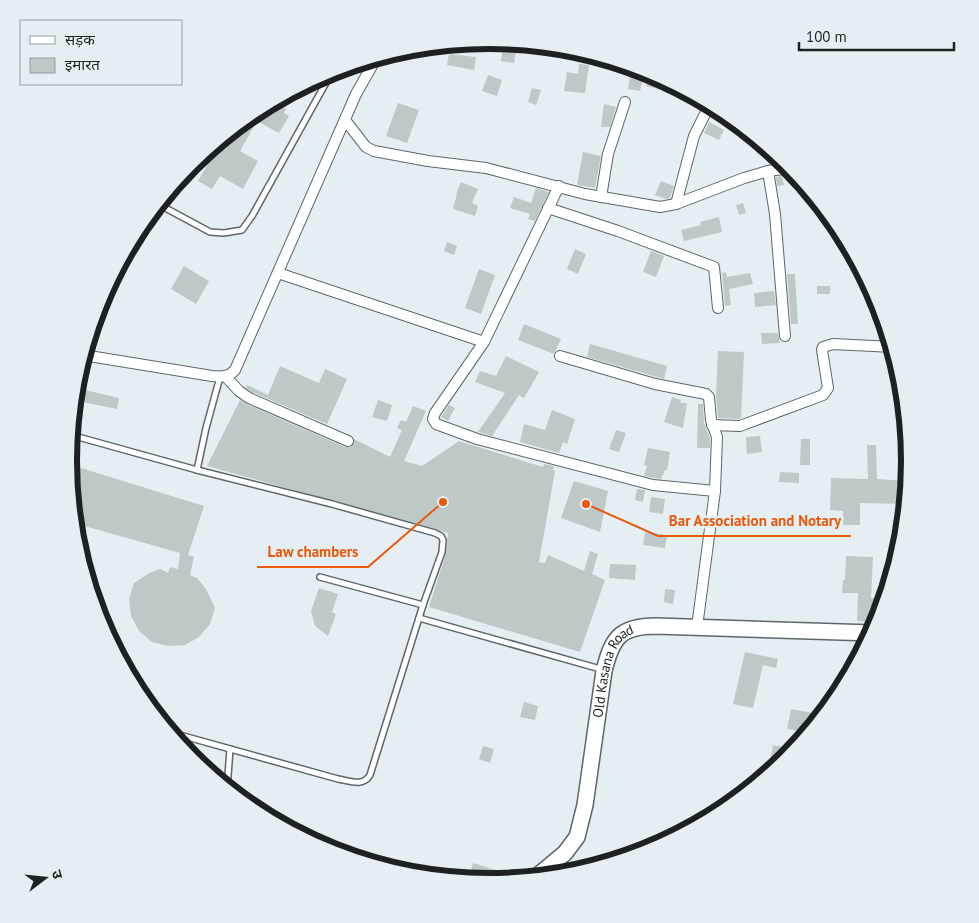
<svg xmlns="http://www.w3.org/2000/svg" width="979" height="923" font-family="'PT Sans','Noto Sans Devanagari',sans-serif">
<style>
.building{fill:#bdc8c7}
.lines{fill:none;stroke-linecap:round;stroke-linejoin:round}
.lane-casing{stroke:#5d6669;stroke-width:8}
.street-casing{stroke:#5d6669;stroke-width:12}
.secondary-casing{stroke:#5d6669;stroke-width:18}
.lane{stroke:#fff;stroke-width:5}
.street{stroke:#fff;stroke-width:10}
.secondary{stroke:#fff;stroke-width:15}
.labels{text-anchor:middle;stroke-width:5;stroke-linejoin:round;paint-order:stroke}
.street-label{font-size:14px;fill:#1d2122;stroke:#e5eff3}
.rim{fill:none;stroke:#1d2122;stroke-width:6}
.leader{fill:none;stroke:#e8590c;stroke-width:2}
.callout-dot{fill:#e8590c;stroke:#e5eff3;stroke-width:2}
.callout-label{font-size:15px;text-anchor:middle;font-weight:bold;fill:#e8590c;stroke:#e5eff3;stroke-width:5;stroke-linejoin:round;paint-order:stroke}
</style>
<rect width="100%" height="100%" fill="#e5eff3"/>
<g class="building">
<path d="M504 41 517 43 514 63 501 61Z"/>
<path d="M449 54 476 57 474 70 447 65Z"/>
<path d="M579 64 589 65 585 93 564 91 567 72 578 74Z"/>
<path d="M649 72 666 80 663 90 646 86Z"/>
<path d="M488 75 502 80 497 96 482 91Z"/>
<path d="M630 76 643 78 640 91 628 89Z"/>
<path d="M532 88 541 90 536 105 528 102Z"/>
<path d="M273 102 286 109 284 113 289 116 279 133 257 121 240 151 258 161 243 189 220 176 212 189 198 181 207 165 196 159 256 111Z"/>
<path d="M398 103 419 110 407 143 386 136Z"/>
<path d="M604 104 616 107 610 127H601Z"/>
<path d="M709 122 724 130 719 140 704 133Z"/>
<path d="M583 152 601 156 595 188 577 185Z"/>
<path d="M782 176 784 185 777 186 776 177Z"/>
<path d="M661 181 674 186 670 198 666 199 655 195Z"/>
<path d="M461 182 478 189 472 203 478 206 475 216 453 209 457 194H456Z"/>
<path d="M536 188 549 192 535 221 528 219 530 214 510 208 514 197 531 203Z"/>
<path d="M743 203 746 213 739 215 736 205Z"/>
<path d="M719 217 722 232 684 241 681 230 701 225 700 222Z"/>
<path d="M447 242 457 246 454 255 444 251Z"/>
<path d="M575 249 586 254 578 274 567 269Z"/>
<path d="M651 251 664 256 656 277 643 272Z"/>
<path d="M184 266 209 281 196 304 171 289Z"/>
<path d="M479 269 495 275 481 314 465 308Z"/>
<path d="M726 272 727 277 750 273 753 284 729 289 731 305 725 306 722 273Z"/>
<path d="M787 274H795L798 324H791Z"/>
<rect x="817" y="286" width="13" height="8"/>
<path d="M774 291 776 305 755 307 754 293Z"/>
<path d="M524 324 561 339 554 354 518 340Z"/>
<path d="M761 333H778L780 343 762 344Z"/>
<path d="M590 344 667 366 664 379 587 357Z"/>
<path d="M718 351 744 352 741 418 739 419 718 418 716 396Z"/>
<path d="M506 356 539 372 524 398 519 395 492 436 478 432 505 393 475 382 480 371 496 376Z"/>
<path d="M280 366 319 383 325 369 347 379 327 424 252 392 246 388 247 385 268 395Z"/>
<path d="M81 389 119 398 117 409 78 401Z"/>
<path d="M672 397 681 400 680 403H687L683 428 664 422Z"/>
<path d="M240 400 246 404 345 447 352 446 354 439 390 457 402 430 397 428 401 420 406 422 413 406 426 411 404 461 422 466 459 441 543 467 544 464 554 466 553 470 555 471 539 562 545 563 548 555 584 571 590 551 598 554 592 574 605 580 580 652 429 607 446 553 448 533 207 466Z"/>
<path d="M378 400 392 405 387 421 372 417Z"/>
<path d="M698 404H703L704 422 710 438V448H697Z"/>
<path d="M449 405 455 408 448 421 441 417Z"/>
<path d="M552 410 575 419 567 444 563 442 559 453 520 442 524 424 545 430Z"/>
<path d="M616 430 626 433 619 452 609 449Z"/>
<path d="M760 436 762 452 747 454 746 437Z"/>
<path d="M801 439H810V465H800Z"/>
<path d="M867 445H876L877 479 909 481 907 504 860 503V525H843V511L830 510 831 478 868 479Z"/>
<path d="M648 448 670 452 667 470H665L661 479 644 476 647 466 644 465Z"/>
<path d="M68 464 204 506 188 555 194 557 190 575 197 578 206 589 215 608 210 624 199 637 185 645 168 646 152 642 139 631 131 616 129 599 134 583 149 573 160 569 168 573 170 567 178 569 180 553 74 523Z"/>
<path d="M780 472 799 473V483L779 482Z"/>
<path d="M574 481 608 491 600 532 561 518Z"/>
<path d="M637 489 645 490 643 502 635 500Z"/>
<path d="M651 497 665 499 663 514 649 512Z"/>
<path d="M645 532 667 535 665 548 643 545Z"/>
<path d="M846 556 873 557 871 598H886L882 612H872V622L857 621 858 593H842L843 580H845Z"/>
<path d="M610 564 636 565 635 580 609 578Z"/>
<path d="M319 588 338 594 332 612 336 614 328 636 315 626 311 611Z"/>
<path d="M665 589 675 590 673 604 664 602Z"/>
<path d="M745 652 778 659 776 668 763 665 753 708 733 704Z"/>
<path d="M524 702 538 706 535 720 520 717Z"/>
<path d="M791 709 824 715 809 733 787 729Z"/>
<path d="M773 745 782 747 779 763 770 761Z"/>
<path d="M483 746 494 749 490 763 479 759Z"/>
<path d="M473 863 512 875 506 881 490 883 468 881Z"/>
</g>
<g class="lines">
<g class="lane-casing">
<g id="lane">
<path d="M158 204 210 232 224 233 242 230 252 216 333 70"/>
<path d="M71 435 197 470 332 504 435 533 441 536 443 540 442 552 423 605 370 775C363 787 350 781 338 779L169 732"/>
<path d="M197 470 206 428 220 377"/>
<path d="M320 577 423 605"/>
<path d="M419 618 604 670"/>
<path d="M227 789 230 749"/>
</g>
</g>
<g class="street-casing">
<g id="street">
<path d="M345 120 366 147 374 151 428 161 486 168 585 194 660 207 676 204 744 178 768 171 791 168"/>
<path d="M768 171 775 214 785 336"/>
<path d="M601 197 608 154 625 102"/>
<path d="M676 204 694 136 710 104"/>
<path d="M548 208 618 231 714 267 718 308"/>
<path d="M278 273 484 342 559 186"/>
<path d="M484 342 435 413 433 419 436 424 477 439 653 485 715 491"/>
<path d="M83 355 212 376C221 377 229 377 235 370L356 94 377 57"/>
<path d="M560 356 655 384 706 394 709 397 711 420 717 437 715 491 697 627"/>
<path d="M225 376 239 391 249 398 348 441"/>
<path d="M712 425 740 426 823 395 828 388 822 350 823 347 833 344 893 347"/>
</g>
</g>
<g class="secondary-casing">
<g id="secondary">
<path id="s1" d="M535 878 565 853 577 837 585 805 604 671C612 638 620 626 656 626L873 633"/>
</g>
</g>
<use href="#lane" class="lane"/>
<use href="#street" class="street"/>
<use href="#secondary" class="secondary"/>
</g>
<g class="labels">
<g class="street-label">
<text dy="5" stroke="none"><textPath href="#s1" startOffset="231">Old Kasana Road</textPath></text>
</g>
</g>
<path d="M0 0H979V923H0ZM77 461a412 412 0 1 1 824 0a412 412 0 1 1-824 0Z" fill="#e5eff3" fill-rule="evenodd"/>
<path class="rim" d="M77 461a412 412 0 1 1 824 0a412 412 0 1 1-824 0Z"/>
<path class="leader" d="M586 504L658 536H851M443 502L368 567H257"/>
<g class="callout-dot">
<circle cx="586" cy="504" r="5"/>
<circle cx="443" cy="502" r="5"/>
</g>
<g class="callout-label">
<text x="755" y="526">Bar Association and Notary</text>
<text x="313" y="557">Law chambers</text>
</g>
<rect x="20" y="20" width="162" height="65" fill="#e5eff3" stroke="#959d9f"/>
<rect x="30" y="36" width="25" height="8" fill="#ffffff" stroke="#959d9f"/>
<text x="65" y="45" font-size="15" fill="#1d2122">सड़क</text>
<rect x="30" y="58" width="25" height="15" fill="#bdc8c7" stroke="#959d9f"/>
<text x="65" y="70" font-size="15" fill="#1d2122">इमारत</text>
<g transform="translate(45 878) rotate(74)" stroke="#e5eff3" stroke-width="4" paint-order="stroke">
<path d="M0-4L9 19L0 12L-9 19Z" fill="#1d2122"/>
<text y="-8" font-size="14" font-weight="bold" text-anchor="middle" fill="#1d2122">उ</text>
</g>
<path d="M799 42v8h155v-8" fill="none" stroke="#1d2122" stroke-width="2.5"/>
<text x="806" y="42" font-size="15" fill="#1d2122" stroke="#e5eff3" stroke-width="4" paint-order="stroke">100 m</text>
</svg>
